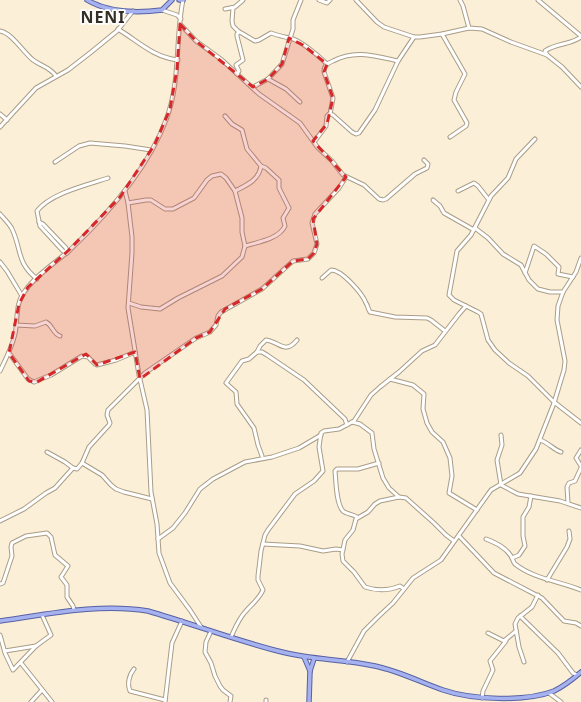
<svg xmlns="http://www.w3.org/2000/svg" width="581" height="702" font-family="'Noto Sans',sans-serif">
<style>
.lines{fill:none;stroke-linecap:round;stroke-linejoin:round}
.minor-casing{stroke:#a99d87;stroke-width:5}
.major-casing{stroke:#5762a3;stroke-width:5.5}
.minor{stroke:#fff;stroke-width:3}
.major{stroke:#a6b1f0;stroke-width:3.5}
.marked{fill:#d62828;fill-opacity:0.2;stroke:#d62828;stroke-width:3;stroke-dasharray:8 5;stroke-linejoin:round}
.labels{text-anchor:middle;stroke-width:3.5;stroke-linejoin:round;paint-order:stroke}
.district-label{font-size:16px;font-weight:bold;letter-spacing:1px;fill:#332f26;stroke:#fff}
</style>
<rect width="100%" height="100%" fill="#fbefd7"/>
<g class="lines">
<g class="minor-casing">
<g id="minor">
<path d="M319 0 327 3 330 0"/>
<path d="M356 0 377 22 384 27 414 37H420L442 34 469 28 482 29 511 42 547 55 562 67 581 87"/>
<path d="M460 0 463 6 469 28"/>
<path d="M538 0 581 36"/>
<path d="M233 8 232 21 233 26 238 31 255 41 259 40 271 33C277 35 284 37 290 38 300 40 319 56 327 64"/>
<path d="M225 9 235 7 243 0"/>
<path d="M162 10 177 15 181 19"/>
<path d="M180 24 196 41 222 60 259 94 300 123 318 148 332 161 343 175 364 185 379 199 383 200 386 199 415 174 427 168 428 164 424 160"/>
<path d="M118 29C139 42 153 57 178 60"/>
<path d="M0 31C12 33 23 52 33 60 41 66 50 67 56 76"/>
<path d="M442 34 465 74 456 92 454 100 467 123 466 126 450 137"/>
<path d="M547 55 545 51C556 43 571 45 581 37"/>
<path d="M237 74 239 71 236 65 243 60 237 36V34L239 32"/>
<path d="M268 79 286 89 300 102"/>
<path d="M253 87 268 79 282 64 293 29V20L301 0"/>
<path d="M0 114 7 120"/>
<path d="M330 114 333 98 324 72C324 65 328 63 333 61 355 49 376 56 398 61"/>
<path d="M225 116 232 124 242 130 247 149 261 166C259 180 247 185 235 191"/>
<path d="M0 127 36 88 68 70 90 53 117 31 133 11"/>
<path d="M535 139 516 159 508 178 491 196 471 235 457 251 449 295 454 300 478 312 481 314 488 340 495 350 509 363 528 376 554 402 581 423"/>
<path d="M314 142 326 126 327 116 329 114 333 115 352 132 356 134 359 133 375 110 398 61 414 37"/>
<path d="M55 162 79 146 90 143 125 146 151 150"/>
<path d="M125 191 128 203 132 237V253L128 308 139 375 147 410 151 492 157 524 159 553 170 583 190 610 201 627"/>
<path d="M458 191 474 183 478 186 489 200"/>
<path d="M433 200 440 206 444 213 474 230"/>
<path d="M128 203 146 200H151L165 209H173L194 198 207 180 212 176 221 174 226 178 235 191 242 218V232L245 246 242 257 222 276 178 298 160 309 141 307 129 303"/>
<path d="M0 214C4 219 9 223 12 229 22 250 16 262 37 279"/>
<path d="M39 222 43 224 66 248 67 253"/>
<path d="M475 228 488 238 503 254 521 265 529 280 538 289 550 292H563"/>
<path d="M245 246C258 242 279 239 285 226L283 218 289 208 279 188V180L266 168 261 166"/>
<path d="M67 253 63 251 40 226 37 211C51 193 87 185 108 178"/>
<path d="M0 262 7 271 22 296"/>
<path d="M525 273 534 246 546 254 559 267 558 274 573 277"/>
<path d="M322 278 331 270C342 270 362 293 366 303 368 306 368 309 370 312L395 317 427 318 431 320 445 331"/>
<path d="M16 325 35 326 46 322C53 326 53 334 60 336"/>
<path d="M257 352 260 346 266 340C280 342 285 355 297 340"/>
<path d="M9 353 28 379 34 382 51 375 82 356 88 357 95 364 97 365 116 360 135 352"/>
<path d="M0 371C6 359 12 347 15 334 18 320 15 303 25 291 36 275 55 263 70 250 108 214 148 169 166 120 181 81 175 39 183 0"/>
<path d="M390 379 413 385 424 394 423 409 427 423 432 432 443 442 450 458 452 476 449 493 477 510"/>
<path d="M352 422 360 424 372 433 374 449 383 478 389 488 399 497"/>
<path d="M501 435 502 445 497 460 501 485 518 494 560 501 581 508"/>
<path d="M540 440C549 443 554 450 561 452"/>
<path d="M581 450 576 458 581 466"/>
<path d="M47 452 65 462 73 468"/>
<path d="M262 456 258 445 254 428 237 404 236 392 226 383 242 361 249 359 257 352H262L267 355 304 380 345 419 347 425"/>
<path d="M82 463 102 475 111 485 116 489 124 492 152 499"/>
<path d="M568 503 567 487 569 483 575 481 581 468"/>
<path d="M357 517C353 514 346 514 343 511 336 504 336 480 335 471L337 469H358L379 463"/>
<path d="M0 521 24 509 46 493 55 488 73 468 77 469 82 463 89 447 109 425 110 423 107 415 108 410 145 373 196 338 210 332 216 325 218 316 221 312 262 289 293 261 308 259 314 253 317 244 312 223 315 214 339 188 346 177"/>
<path d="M459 536 494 573 542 598 564 621 576 623 581 626"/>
<path d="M158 539 173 528 185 513 200 489 213 479 245 462 272 457 299 448 321 435"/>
<path d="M486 539C496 543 505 547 511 556 513 559 513 562 515 564 534 579 559 581 581 590"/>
<path d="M263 544 300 546 323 551 336 549 343 550"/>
<path d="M512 558 519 555 525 546 523 536V517L529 507 531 496"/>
<path d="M547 580 567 547 570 539 569 531"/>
<path d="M0 584 3 583 12 556 11 547 12 543 26 536 47 533 51 537 55 555 68 566 61 577 67 585V597L73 606 74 610"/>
<path d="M404 589 400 586C388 591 377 591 365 587L354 572 343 561 342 554 345 540 353 530 356 519 368 512 375 504 380 501 399 497 406 498 434 523 446 535 454 541"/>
<path d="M520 616 558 653 573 673 577 675"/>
<path d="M211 631 206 642 205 652 211 663 215 676 220 686 223 690 231 696 230 702"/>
<path d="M488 633 504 641 516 631"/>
<path d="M0 635 5 653 13 670 36 646 51 635 42 615"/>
<path d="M231 637C235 628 239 618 246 611 252 604 259 599 263 590L258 580V576L261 551 265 535 268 530 295 494 314 481 323 471 319 447 321 433 324 431 339 429 354 421 371 395 380 387 399 372 422 351 435 345 459 314 466 306"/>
<path d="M5 651 36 646"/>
<path d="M347 662 364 631 379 616 393 603 413 578 441 560 491 490 520 473 536 449 554 403 564 370 565 361 557 320 558 306 563 292 576 272 581 258"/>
<path d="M524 662 519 647 515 624 518 618 532 607 538 595"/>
<path d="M21 663 52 702"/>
<path d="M134 669C129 675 127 684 130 691L165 700"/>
<path d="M549 693 561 702"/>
<path d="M482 698 483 691 493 670 490 661 506 641"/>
<path d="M31 702 42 690"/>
<path d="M165 702 172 643 182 621"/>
<path d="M266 702V700"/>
</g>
</g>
<g class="major-casing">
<g id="major">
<path d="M87 0C109 13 138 13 162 10L172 0"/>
<path d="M179 0H183"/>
<path d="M0 621C49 614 99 603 148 611 193 624 237 641 282 652 312 660 344 659 375 666 399 671 420 682 443 690 472 700 526 702 554 691 564 686 573 679 581 672"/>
<path d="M304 657 310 671"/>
<path d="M309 702 310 671 314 659"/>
</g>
</g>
<use href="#minor" class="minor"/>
<use href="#major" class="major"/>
</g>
<path class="marked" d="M180 24 196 41 253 87 268 79 282 64 289 38 303 45 327 64 324 72 333 98 327 124 313 141 346 177 313 219 317 244 314 253 308 259 293 261 262 289 225 309 210 332 196 338 140 379 135 352 97 365 86 354 37 382 29 381 9 353 19 304 28 287 70 249 120 197 155 144 170 109 177 69Z"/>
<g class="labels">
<g class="district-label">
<text x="103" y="23">NENI</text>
</g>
</g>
</svg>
